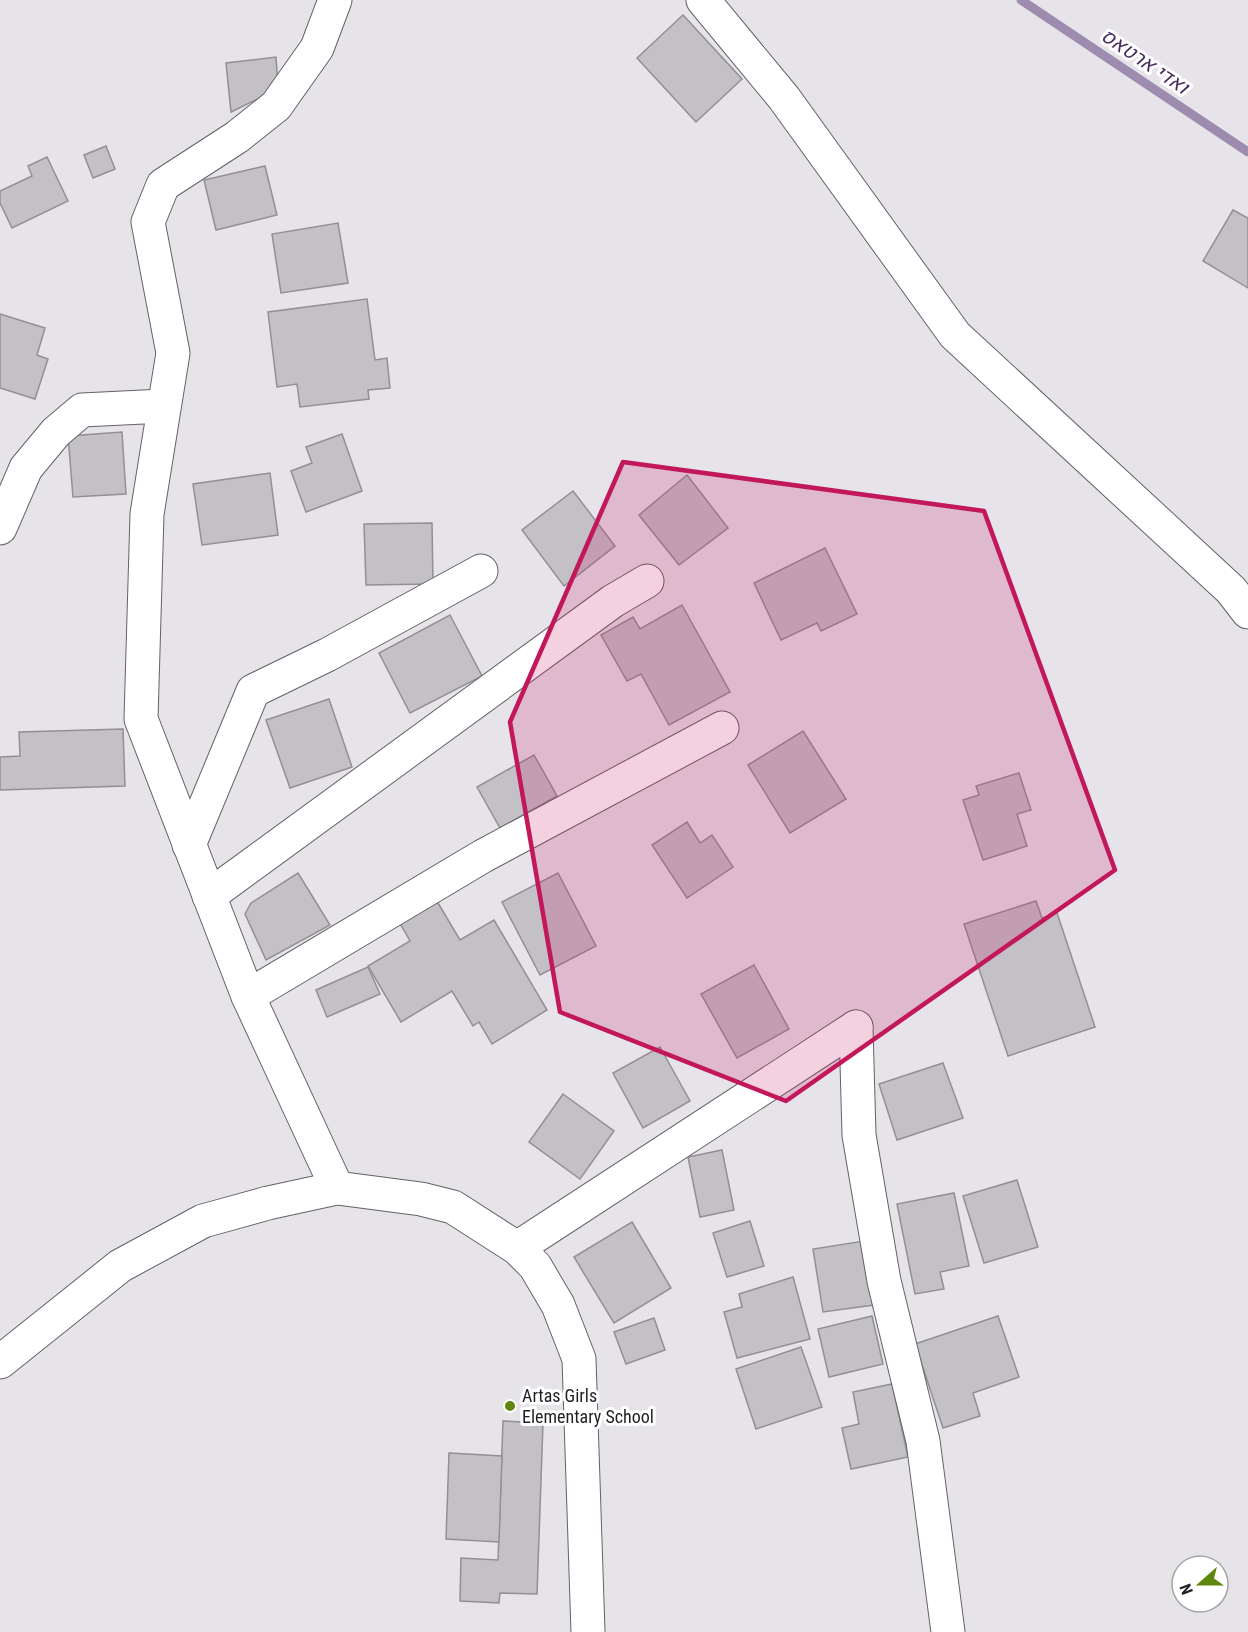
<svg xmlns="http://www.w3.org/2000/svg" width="1248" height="1632" font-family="'Roboto Condensed',Heebo,sans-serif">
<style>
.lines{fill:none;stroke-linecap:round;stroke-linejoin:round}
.stream{stroke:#9e8cb0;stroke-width:9}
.building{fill:#c3c0c6;stroke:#928f95;stroke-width:1.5}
.minor-casing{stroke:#646267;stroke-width:35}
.minor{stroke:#fff;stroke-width:33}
.marked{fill:#c2185b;fill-opacity:0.2;stroke:#c2185b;stroke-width:4.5;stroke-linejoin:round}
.poi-dot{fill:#5f860f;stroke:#fff;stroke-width:2}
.labels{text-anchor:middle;stroke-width:6;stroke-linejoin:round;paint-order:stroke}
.poi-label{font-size:18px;fill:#201f21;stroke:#fff;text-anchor:start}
.water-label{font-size:20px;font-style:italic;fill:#472d5d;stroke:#fff}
</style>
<rect width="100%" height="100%" fill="#e6e3e9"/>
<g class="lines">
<path class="stream" d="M1021 0 1248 152"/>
</g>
<g class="building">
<path d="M683 15 742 79 696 122 637 58Z"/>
<path d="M276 57 278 89 231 112 226 63Z"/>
<path d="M106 146 115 169 93 178 84 155Z"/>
<path d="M47 157 68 201 12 228 0 203V191L32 176 28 166Z"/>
<path d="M265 166 277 215 216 230 204 180Z"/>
<path d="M1233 210 1248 218V288L1203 261Z"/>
<path d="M338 223 348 283 281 293 272 234Z"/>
<path d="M367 299 375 360 387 358 390 388 368 390 369 399 300 407 297 384 277 387 268 312Z"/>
<path d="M0 314 45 328 37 355 48 359 35 399 0 388Z"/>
<path d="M122 432 126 494 73 497 68 436Z"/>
<path d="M342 434 362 491 306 512 291 471 312 463 306 447Z"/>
<path d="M270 473 278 535 202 545 193 484Z"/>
<path d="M687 475 728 528 679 565 639 515Z"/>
<path d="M573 491 615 546 564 586 522 530Z"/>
<path d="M432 523 433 584 366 585 364 524Z"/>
<path d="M825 548 857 614 821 631 817 623 781 640 754 583Z"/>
<path d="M682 605 730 692 669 725 641 674 627 681 601 635 633 617 640 629Z"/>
<path d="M450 615 482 676 410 713 379 653Z"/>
<path d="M329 699 352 767 290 788 266 720Z"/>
<path d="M123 729 125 786 0 790V757L20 756 19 732Z"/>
<path d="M803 731 846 799 790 833 748 765Z"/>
<path d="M534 755 557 796 500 828 477 787Z"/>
<path d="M1019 773 1031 810 1017 814 1027 846 983 860 963 800 979 795 976 786Z"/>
<path d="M687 822 700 843 712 835 733 867 687 898 652 845Z"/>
<path d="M298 873 330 925 266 960 245 914 251 903Z"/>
<path d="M558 873 596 946 540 975 502 902Z"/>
<path d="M435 898 460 940 494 920 547 1010 492 1044 479 1022 473 1026 452 991 401 1022 368 966 410 941 398 920Z"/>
<path d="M1036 901 1042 918 1057 913 1095 1027 1008 1056 964 924Z"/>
<path d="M754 965 789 1029 737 1058 701 994Z"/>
<path d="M368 967 380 994 327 1017 316 990Z"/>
<path d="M660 1047 690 1101 643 1128 613 1073Z"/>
<path d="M943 1063 963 1118 897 1140 879 1084Z"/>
<path d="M563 1094 614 1131 580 1179 529 1142Z"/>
<path d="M722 1150 734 1210 700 1217 688 1157Z"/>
<path d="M1017 1180 1038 1247 984 1263 963 1196Z"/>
<path d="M954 1193 969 1266 940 1272 944 1289 915 1294 897 1204Z"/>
<path d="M750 1221 764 1266 727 1277 713 1233Z"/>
<path d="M632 1222 671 1288 614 1323 574 1257Z"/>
<path d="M864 1241 874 1305 823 1312 813 1249Z"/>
<path d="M793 1277 810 1339 737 1358 724 1312 742 1307 739 1294Z"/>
<path d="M872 1316 883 1364 829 1377 818 1329Z"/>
<path d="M998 1316 1019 1377 973 1393 980 1416 943 1428 915 1344Z"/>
<path d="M654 1318 665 1350 626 1364 614 1332Z"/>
<path d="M801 1347 822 1407 756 1429 736 1369Z"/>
<path d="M892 1384 908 1457 851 1469 842 1428 859 1424 853 1392Z"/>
<path d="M503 1421 543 1423 537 1594 500 1593 499 1603 460 1601 461 1558 498 1560Z"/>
<path d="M449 1453 502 1456 499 1542 446 1539Z"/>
</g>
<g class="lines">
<g class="minor-casing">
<g id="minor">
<path d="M335 0 317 48 276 106 237 137 163 185 148 222 173 353 147 514 141 719 248 996 337 1188"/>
<path d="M703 0 784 98 955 335 1231 590 1248 612"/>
<path d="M0 528 26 468 56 432 82 410 164 406"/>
<path d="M189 845 253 691 327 655 481 571"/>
<path d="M209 896 613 601 647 581"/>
<path d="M248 996 483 856 722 728"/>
<path d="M856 1027 859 1135 884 1281 923 1441 948 1632"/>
<path d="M517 1248 856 1027"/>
<path d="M0 1362 120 1266 203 1221 268 1203 337 1188 421 1199 453 1207 517 1248 535 1266 558 1305 579 1359 588 1632"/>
</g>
</g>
<use href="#minor" class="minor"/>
</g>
<path class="marked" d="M623 462 984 511 1115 870 786 1101 560 1012 510 722Z"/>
<circle class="poi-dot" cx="510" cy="1406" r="6"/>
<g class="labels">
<g class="poi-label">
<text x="522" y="1402">Artas Girls<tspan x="522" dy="21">Elementary School</tspan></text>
</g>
<g class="water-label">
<text transform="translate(1145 61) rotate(34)" y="7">ואדי ארטאס</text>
</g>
</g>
<g transform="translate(1200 1584) rotate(249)"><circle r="28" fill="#ffffff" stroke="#a6a5a6" stroke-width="1.5"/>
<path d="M0-4.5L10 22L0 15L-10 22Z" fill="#5f860f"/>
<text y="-9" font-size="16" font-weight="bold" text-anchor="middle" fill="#201f21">N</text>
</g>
</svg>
